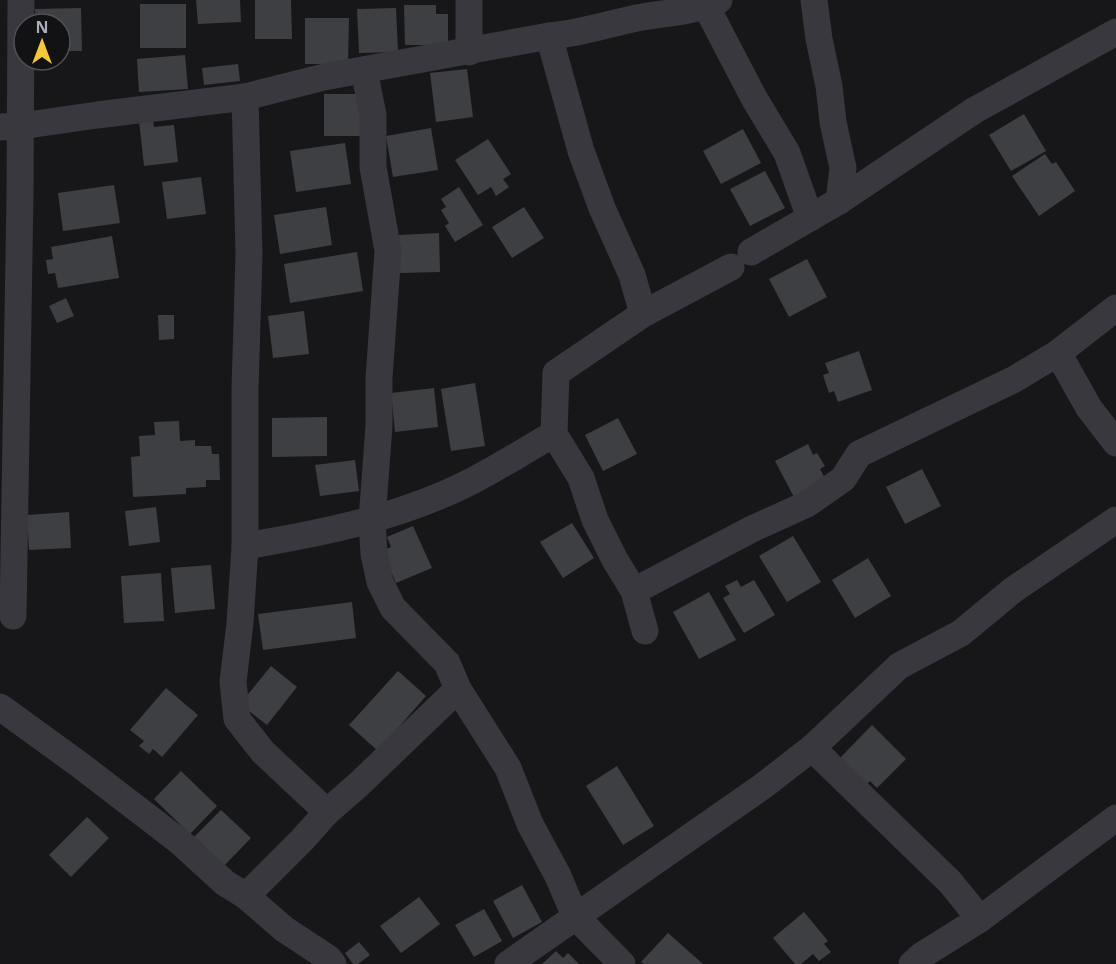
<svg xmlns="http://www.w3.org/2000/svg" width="1116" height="964" font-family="'Noto Sans',sans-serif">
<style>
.building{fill:#3e3f43}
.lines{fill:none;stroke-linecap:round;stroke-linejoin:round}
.street{stroke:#38383e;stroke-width:27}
</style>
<rect width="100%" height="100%" fill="#171719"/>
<g class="building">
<path d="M196 0H240L241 22 198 24Z"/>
<path d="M255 0H291L292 39H255Z"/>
<rect x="140" y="4" width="46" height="44"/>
<path d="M404 5H436V14H448V45H405Z"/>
<path d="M81 8 82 51H60V24H36L35 9Z"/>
<path d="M396 8 398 52 359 53 357 9Z"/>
<path d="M305 18H349L348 64H305Z"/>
<path d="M185 55 188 89 139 92 137 59Z"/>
<path d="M238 64 240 81 204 85 202 68Z"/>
<path d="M467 69 473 117 436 122 430 73Z"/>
<rect x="324" y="94" width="39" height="42"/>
<path d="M1024 114 1046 151 1011 171 989 135Z"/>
<path d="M153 119 154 127 174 125 178 162 144 166 139 121Z"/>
<path d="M431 128 438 170 393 177 386 136Z"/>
<path d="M743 129 761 163 721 184 703 151Z"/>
<path d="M488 139 511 174 503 179 509 187 496 196 491 187 478 195 455 160Z"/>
<path d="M345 143 351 184 296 192 290 151Z"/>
<path d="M1045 154 1052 164 1056 162 1075 191 1039 216 1012 176Z"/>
<path d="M765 171 785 208 750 226 730 189Z"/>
<path d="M201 177 206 214 167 219 162 182Z"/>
<path d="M114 185 120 223 63 231 58 193Z"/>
<path d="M459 187 483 225 455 242 445 226 449 223 441 210 446 207 441 199Z"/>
<path d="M326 207 332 245 280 254 274 215Z"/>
<path d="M524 207 544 238 512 258 492 227Z"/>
<path d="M439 233 440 272 400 273 399 235Z"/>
<path d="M112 236 119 278 58 288 55 273 48 274 46 260 53 259 51 247Z"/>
<path d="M357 252 363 291 290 303 284 264Z"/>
<path d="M807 259 827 297 789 317 769 279Z"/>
<path d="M66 298 74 316 57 323 49 306Z"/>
<path d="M304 311 309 354 273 358 268 316Z"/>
<path d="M158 315H174V339L159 340Z"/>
<path d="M859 351 872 390 838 402 834 391 829 393 823 375 829 373 825 363Z"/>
<path d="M475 383 485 446 451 451 441 389Z"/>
<path d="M434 388 438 427 395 432 391 393Z"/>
<path d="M327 417V456L272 457V418Z"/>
<path d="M618 418 637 454 603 471 585 435Z"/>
<path d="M179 421 180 441 195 440V446H211L212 454H219L220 480H206V487L186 488V494L133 497 131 457 140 456 139 436 155 435 154 422Z"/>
<path d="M808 444 813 455 817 453 825 466 820 469 826 480 794 497 775 461Z"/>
<path d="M355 460 359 491 320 496 315 465Z"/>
<path d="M922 469 941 506 905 524 886 487Z"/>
<path d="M156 507 160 542 129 546 125 511Z"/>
<path d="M69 512 71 548 29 550 27 515Z"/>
<path d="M572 523 594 558 563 578 540 542Z"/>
<path d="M413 526 432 568 396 583 382 551 391 547 387 537Z"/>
<path d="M793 536 821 582 787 602 759 556Z"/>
<path d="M868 558 891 596 855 618 832 580Z"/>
<path d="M211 565 215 609 175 613 171 568Z"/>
<path d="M161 573 164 621 124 623 121 576Z"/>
<path d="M737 580 741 587 754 580 775 615 744 633 723 598 730 594 725 586Z"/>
<path d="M709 592 736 640 699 659 673 612Z"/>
<path d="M352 602 356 638 263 650 258 614Z"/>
<path d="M271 666 297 687 267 725 240 704Z"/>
<path d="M398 671 426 696 378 751 349 725Z"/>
<path d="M166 688 198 715 162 757 153 749 149 754 139 746 144 741 130 730Z"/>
<path d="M872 725 906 759 877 788 870 781 866 785 839 759Z"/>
<path d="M617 766 654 826 623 845 586 786Z"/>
<path d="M181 771 217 806 190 834 154 799Z"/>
<path d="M221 810 251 838 222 868 192 839Z"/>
<path d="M87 817 109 838 71 877 49 855Z"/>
<path d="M522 885 542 922 513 938 493 901Z"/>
<path d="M419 897 440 924 401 953 380 926Z"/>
<path d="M484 909 502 941 474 957 455 925Z"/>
<path d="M804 912 828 941 824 944 831 952 819 961 813 954 801 964H795L773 938Z"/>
<path d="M668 933 703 964H644L641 962Z"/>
<path d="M359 942 370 955 358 964H353L345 953Z"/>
<path d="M556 951 563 958 568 953 579 964H542Z"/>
</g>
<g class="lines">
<g class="street">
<path d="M469 0V52"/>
<path d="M814 0 819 39 829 86 833 122 843 168 839 201"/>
<path d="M706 6 754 98 787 153 810 218"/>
<path d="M549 36 581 151 602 208 632 275 643 314"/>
<path d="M364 70 373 115V167L388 251 379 378V426L372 520 374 554 380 582 393 608 447 663 458 689 508 768 530 824 558 876 575 916 622 964"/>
<path d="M245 97 249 254 245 390V546L240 623 233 682 237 719 263 752 327 812"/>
<path d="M0 127 21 126 97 115 245 97 324 77 549 36C579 34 607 24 637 18 664 13 694 12 719 0"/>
<path d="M751 252 839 201 975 110 1116 32"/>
<path d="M1058 353 1089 408 1116 443"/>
<path d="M554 434 581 478 595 520 615 560 634 591 645 631"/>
<path d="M245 546C323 533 403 517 474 480 501 466 527 449 554 434L556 373 643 314 731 267"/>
<path d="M634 591 752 529 807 504 843 479 859 454 1013 380 1058 353 1116 308"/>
<path d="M13 616 20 195 21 0"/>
<path d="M0 707 80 765 179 841 225 883 246 896 284 929 328 958 333 964"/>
<path d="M812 748 950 882 980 919"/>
<path d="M246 896 302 840 327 812 358 785 458 689"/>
<path d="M508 964 763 786 812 748 899 666 961 633 1013 590 1116 520"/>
<path d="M912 964 921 956 980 919 1116 818"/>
</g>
</g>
<g transform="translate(42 42)"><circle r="28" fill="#121214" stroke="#4e5056" stroke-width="1.5"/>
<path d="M0-4.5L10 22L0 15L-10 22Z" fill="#f6c833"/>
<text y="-9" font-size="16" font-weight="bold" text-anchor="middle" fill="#a9acb9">N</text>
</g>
</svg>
